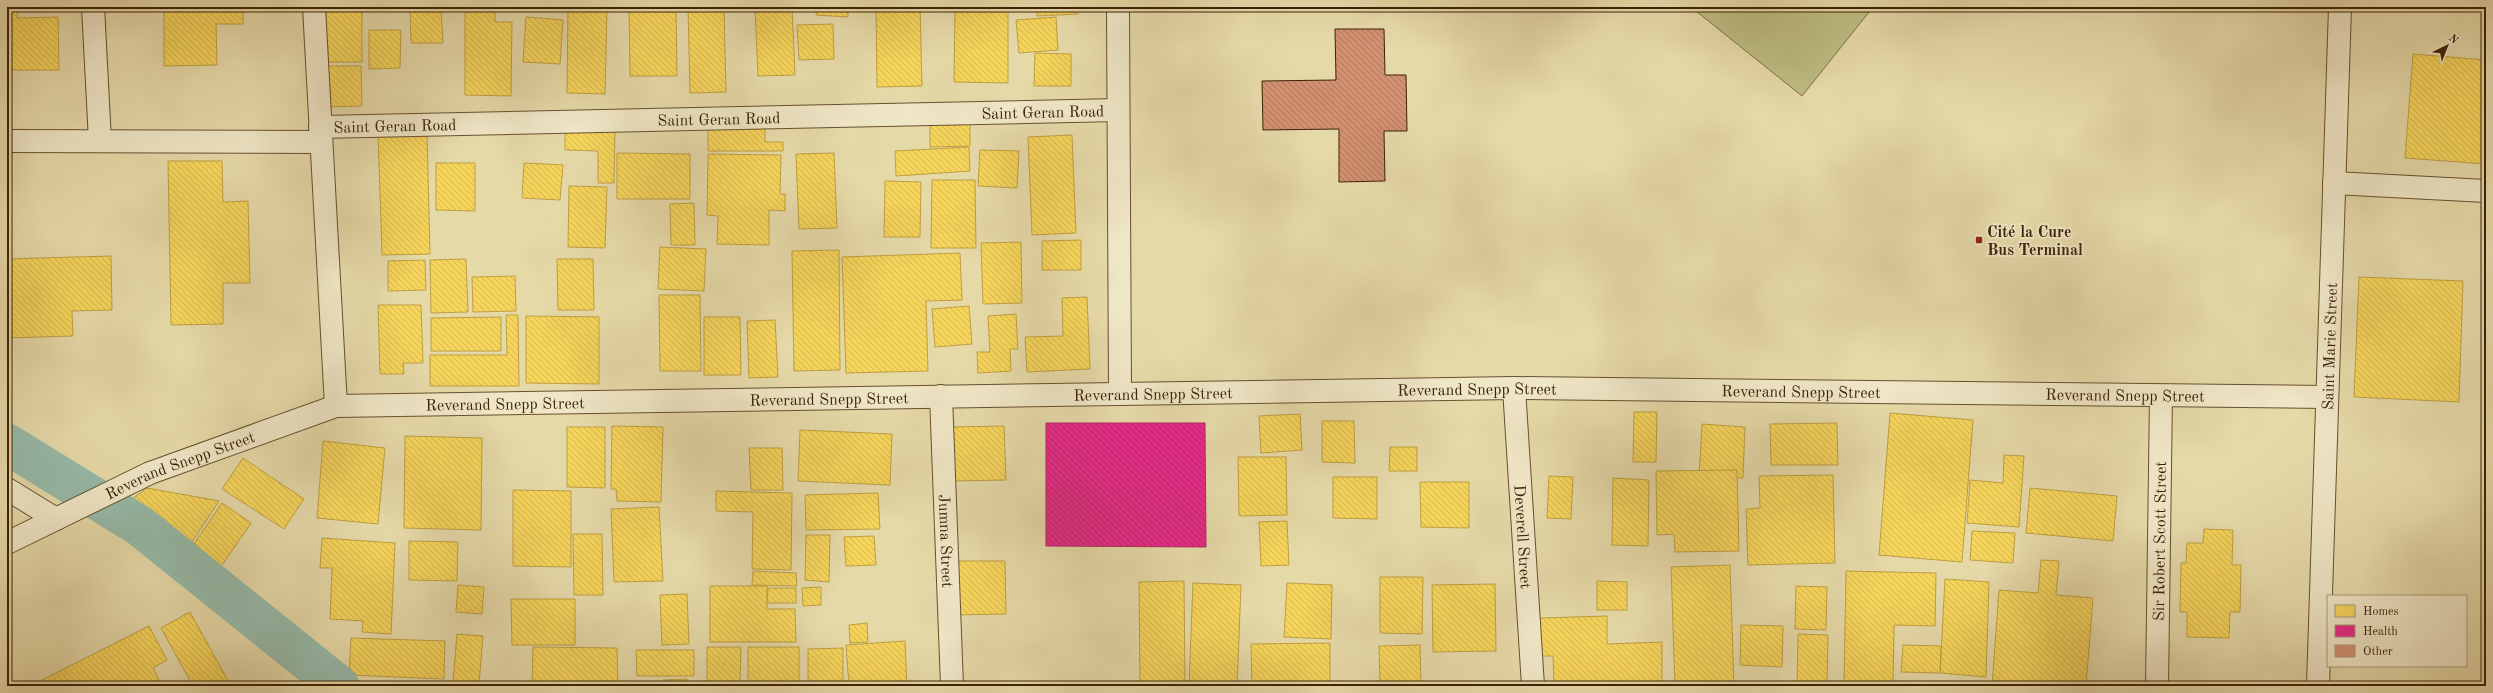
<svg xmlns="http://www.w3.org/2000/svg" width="2493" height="693" font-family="'Old Standard TT',serif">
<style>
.pitch{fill:#bdbd82;stroke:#7d7044}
.homes{fill:url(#homes-back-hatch);stroke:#be9f42}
.health{fill:url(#health-back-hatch);stroke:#b42762}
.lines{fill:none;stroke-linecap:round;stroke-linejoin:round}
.canal{stroke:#96baa9;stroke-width:41}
.building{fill:url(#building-back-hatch);stroke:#3d2206}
.minor-casing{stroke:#67502e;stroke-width:24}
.minor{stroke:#efe6c6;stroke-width:22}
.poi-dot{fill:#8f2418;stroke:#efe6c6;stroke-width:1.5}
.labels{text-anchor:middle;stroke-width:4;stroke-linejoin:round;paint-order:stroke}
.street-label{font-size:16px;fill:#3d2206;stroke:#efe6c6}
.poi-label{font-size:16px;font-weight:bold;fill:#3d2206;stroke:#efe6c6;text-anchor:start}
</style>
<defs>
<pattern id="homes-back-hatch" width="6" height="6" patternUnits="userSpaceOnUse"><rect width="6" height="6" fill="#f6d55c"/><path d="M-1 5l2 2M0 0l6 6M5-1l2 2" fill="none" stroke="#d4b74e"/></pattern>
<pattern id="health-back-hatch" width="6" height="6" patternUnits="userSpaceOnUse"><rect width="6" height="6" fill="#e7298a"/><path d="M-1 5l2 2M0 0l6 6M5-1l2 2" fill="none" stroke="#bc236f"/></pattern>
<pattern id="building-back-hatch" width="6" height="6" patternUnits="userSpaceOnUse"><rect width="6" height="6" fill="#d29171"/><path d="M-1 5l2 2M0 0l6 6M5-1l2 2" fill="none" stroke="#ac765b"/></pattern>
</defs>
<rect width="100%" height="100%" fill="#e6d9a8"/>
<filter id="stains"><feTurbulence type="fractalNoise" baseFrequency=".005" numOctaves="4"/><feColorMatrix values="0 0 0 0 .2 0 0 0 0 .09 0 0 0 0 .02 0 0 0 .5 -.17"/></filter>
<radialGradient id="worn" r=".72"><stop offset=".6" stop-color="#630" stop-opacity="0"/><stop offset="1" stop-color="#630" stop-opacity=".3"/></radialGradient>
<path class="pitch" d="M1691 7H1873L1802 96Z"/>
<g class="homes">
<path d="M7 7H17V18L58 17 59 70H7Z"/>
<path d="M164 7H243V24H216L217 65 164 66Z"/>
<path d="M324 7H362V62H325Z"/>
<path d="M465 7H495V22H512L511 96 465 95Z"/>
<path d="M568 7H607L605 94 567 93Z"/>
<path d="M629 7H676L677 76H630Z"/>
<path d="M688 7H724L726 92 690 93Z"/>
<path d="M755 7H792L795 75 758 76Z"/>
<path d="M817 7H848V17L816 15Z"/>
<path d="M876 7H920L922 86 877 87Z"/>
<path d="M955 7H1008V83L954 82Z"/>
<path d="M1037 7H1077L1078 14 1037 16Z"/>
<path d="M441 8 443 43H411L410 9Z"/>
<path d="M526 17 563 20 560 64 523 62Z"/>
<path d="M1056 17 1058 50 1019 53 1016 20Z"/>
<path d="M833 24 834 59 799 60 797 25Z"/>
<path d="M369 30H401L400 68 369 69Z"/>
<path d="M1035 53 1071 54V86H1034Z"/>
<path d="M2413 54 2486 60V164L2405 158Z"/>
<path d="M323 66H361L362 106 324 107Z"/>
<path d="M970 122V146L930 147V123Z"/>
<path d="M708 125H765V142H783V151H708Z"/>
<path d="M565 129 615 130 614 183H598V151L565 150Z"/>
<path d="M427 132 430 254 382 255 378 133Z"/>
<path d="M1072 135 1076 233 1032 235 1028 137Z"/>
<path d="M969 147 970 171 896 176 895 151Z"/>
<path d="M980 150 1019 151 1017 188 978 186Z"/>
<path d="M617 153 690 154V199H617Z"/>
<path d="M834 153 837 228 799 229 796 154Z"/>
<path d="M708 154 781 155 780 194H785V211L769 210V245L717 244 718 216 707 215Z"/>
<path d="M168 161H222L223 202 248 201 250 283H223V324L171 325Z"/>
<path d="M436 163H475V211L436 210Z"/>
<path d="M524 163 563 165 560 200 522 198Z"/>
<path d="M932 180H975L976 248H931Z"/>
<path d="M885 181 921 182 920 237H884Z"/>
<path d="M569 186 607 187 605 248 568 247Z"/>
<path d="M694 203 695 245H671L670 204Z"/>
<path d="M1081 240V270H1042V241Z"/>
<path d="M1021 242 1022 303 983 304 981 243Z"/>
<path d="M660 247 706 249 704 291 658 289Z"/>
<path d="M839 250 840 370 794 371 792 251Z"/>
<path d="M960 253 962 300 926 301 928 371 846 373 842 257Z"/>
<path d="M111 256 112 310 72 311 73 336 7 338V259Z"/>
<path d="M466 259 468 312 431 313 430 260Z"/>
<path d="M557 259H593L594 310H558Z"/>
<path d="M425 260 426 290 388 291V261Z"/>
<path d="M515 276 516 311 473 312 472 277Z"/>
<path d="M2359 277 2463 281 2459 402 2354 397Z"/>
<path d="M659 295H700L701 371H660Z"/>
<path d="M1087 297 1090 369 1027 372 1025 337 1063 336 1062 298Z"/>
<path d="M378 305H421L423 363H403L404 374H380Z"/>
<path d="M969 306 972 344 935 347 932 309Z"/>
<path d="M1016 314 1018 349H1010L1011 371 978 373 977 352H990L988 316Z"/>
<path d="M506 315H518L519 386H430V355H507Z"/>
<path d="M526 316 599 317V384L526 383Z"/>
<path d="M501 317V351H431V318Z"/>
<path d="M704 317H740L741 375H704Z"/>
<path d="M775 320 778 377 749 378 747 321Z"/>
<path d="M1634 412H1657L1656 462H1633Z"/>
<path d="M1890 413 1973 420 1962 562 1879 555Z"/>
<path d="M1300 414 1302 450 1261 453 1259 416Z"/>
<path d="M1322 421H1354L1355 463 1322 462Z"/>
<path d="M1837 423 1838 465H1771L1770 424Z"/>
<path d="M1702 424 1745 427 1743 478 1699 476Z"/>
<path d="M612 426 663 427 661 502 617 501 616 489H611Z"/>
<path d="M1004 426 1006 480 954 481 952 427Z"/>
<path d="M567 427H605V488L567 487Z"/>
<path d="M800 430 892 434 890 485 798 481Z"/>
<path d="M405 436 482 438 481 530 404 528Z"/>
<path d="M323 441 385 448 378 524 317 518Z"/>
<path d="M1390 447H1417V471H1389Z"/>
<path d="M749 448H782L783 490H751Z"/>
<path d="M2004 455 2024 456 2019 527 1967 523 1970 480 2003 483Z"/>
<path d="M1238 457H1286L1287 515 1239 516Z"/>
<path d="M243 458 304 499 284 529 222 489Z"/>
<path d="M1737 470 1739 551 1675 552 1674 534 1657 535 1656 471Z"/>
<path d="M1833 475 1835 563 1748 565 1746 509 1760 508 1759 476Z"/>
<path d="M1549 476 1573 477 1571 519 1547 518Z"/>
<path d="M1333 477H1377V519L1333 518Z"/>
<path d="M1613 478 1649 480 1648 546 1612 545Z"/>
<path d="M1420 482H1469V528L1421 527Z"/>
<path d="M147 488 219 501 190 545 127 503Z"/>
<path d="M2030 488 2117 496 2113 541 2026 533Z"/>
<path d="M513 490 571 491V567L513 566Z"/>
<path d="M716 491 792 493 791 570 752 569 753 512 716 511Z"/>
<path d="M878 493 880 529 806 530 805 495Z"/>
<path d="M222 503 251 523 218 571 189 551Z"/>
<path d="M659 507 663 581 614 582 611 509Z"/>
<path d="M1287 521 1289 565 1261 566 1259 522Z"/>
<path d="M2204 529 2233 530 2232 565H2241L2240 612H2230L2229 638 2187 637V612H2180L2181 563H2186L2187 543H2203Z"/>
<path d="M1972 531 2015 533 2013 563 1970 560Z"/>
<path d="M573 534H602L603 595H574Z"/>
<path d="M806 535H830L829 582 805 580Z"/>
<path d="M874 536 876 565 846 566 844 537Z"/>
<path d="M322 538 395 543 391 634 362 632 363 621 330 619 332 568H320Z"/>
<path d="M409 541 458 542 457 581 409 580Z"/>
<path d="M2041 560 2059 561 2056 595 2093 598 2086 686H1992L1999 590 2038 593Z"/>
<path d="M953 561H1005L1006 614 954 615Z"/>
<path d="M1730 565 1734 686H1675L1671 567Z"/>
<path d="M753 571 796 573 797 586 752 585Z"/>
<path d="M1846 571 1936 573 1935 626 1894 625 1893 686H1844Z"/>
<path d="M1380 577H1423L1422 634 1380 633Z"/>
<path d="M1945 579 1989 582 1986 677 1940 673Z"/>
<path d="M1184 581 1185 686H1140L1139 582Z"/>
<path d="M1597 581 1627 582V610H1597Z"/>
<path d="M1193 583 1241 585 1237 686H1189Z"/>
<path d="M1287 583 1332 585 1331 639 1284 637Z"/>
<path d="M1495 584 1496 651 1433 652 1432 585Z"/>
<path d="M458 585 484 587 482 614 456 612Z"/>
<path d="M710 586H767V609H795L796 642H710Z"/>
<path d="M1796 586 1827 587 1826 630 1795 629Z"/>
<path d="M821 587V605L803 606 802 588Z"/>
<path d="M768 588H796V603H767Z"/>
<path d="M687 594 689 644 662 645 660 595Z"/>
<path d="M511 599H575V645H512Z"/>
<path d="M190 612 231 686H193L161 628Z"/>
<path d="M1607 616V644L1662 642V684L1554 686 1553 656H1541L1540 618Z"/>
<path d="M867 623 868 642 850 643 849 625Z"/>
<path d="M1741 625 1783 626 1782 667 1740 665Z"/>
<path d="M149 626 167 660 153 668 162 686H42L40 681Z"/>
<path d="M457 634 483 636 479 684 453 682Z"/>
<path d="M1798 634 1828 635 1827 685 1797 684Z"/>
<path d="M351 638 445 641 444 679 349 675Z"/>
<path d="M905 641 907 686H849L846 645Z"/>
<path d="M1330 643V686H1252L1251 644Z"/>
<path d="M1420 645 1421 686H1380L1379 646Z"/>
<path d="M1903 645 1941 646 1940 673 1901 672Z"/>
<path d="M533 647 617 648 618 686H532Z"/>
<path d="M707 647H741L740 686H707Z"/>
<rect x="748" y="647" width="51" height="39"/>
<path d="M843 648V686H808V649Z"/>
<path d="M636 650H694V676H637Z"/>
<path d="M687 679V686H663V680Z"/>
<path d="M365 685 467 686H366Z"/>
</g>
<path class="health" d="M1046 423H1205L1206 547 1046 546Z"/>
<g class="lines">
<path class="canal" d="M7 444 140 526 339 686"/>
</g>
<path class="building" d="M1335 29H1384L1385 75H1406L1407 131H1384L1385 181 1339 182V129L1263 130 1262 81 1336 80Z"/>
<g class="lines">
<g class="minor-casing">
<g id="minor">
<path d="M93 7 100 141"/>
<path d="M314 7 336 406"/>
<path d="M1118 7 1120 393"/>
<path id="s1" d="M320 127 1118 110"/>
<path d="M7 141 321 142"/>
<path d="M2334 183 2486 191"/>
<path id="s2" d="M1514 388 1533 686"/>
<path id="s3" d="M941 396 952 686"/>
<path d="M7 489 56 519"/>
<path id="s4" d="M7 543 150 473 336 406 1514 388 2326 397"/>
<path id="s5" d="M2157 686 2161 396"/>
<path id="s6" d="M2318 686 2340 7"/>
</g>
</g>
<use href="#minor" class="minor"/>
</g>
<rect class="poi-dot" x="1975" y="236" width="8" height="8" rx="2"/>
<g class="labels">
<g class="street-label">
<text dy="6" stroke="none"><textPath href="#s1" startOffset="723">Saint Geran Road</textPath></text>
<text dy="6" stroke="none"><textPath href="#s1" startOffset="399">Saint Geran Road</textPath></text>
<text dy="6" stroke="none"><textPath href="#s1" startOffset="75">Saint Geran Road</textPath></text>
<text dy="6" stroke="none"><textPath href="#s6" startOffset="340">Saint Marie Street</textPath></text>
<text dy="6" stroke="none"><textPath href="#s4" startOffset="1498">Reverand Snepp Street</textPath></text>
<text dy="6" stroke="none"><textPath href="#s4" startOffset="1822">Reverand Snepp Street</textPath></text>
<text dy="6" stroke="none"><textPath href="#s4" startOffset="1174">Reverand Snepp Street</textPath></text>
<text dy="6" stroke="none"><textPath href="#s4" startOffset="2146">Reverand Snepp Street</textPath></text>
<text dy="6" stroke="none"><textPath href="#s4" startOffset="850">Reverand Snepp Street</textPath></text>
<text dy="6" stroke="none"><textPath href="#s4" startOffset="526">Reverand Snepp Street</textPath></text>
<text dy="6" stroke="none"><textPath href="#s4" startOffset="190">Reverand Snepp Street</textPath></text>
<text dy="6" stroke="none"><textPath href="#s2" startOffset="149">Deverell Street</textPath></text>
<text dy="6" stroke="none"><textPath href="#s3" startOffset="145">Jumna Street</textPath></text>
<text dy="6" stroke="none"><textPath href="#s5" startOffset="145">Sir Robert Scott Street</textPath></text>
</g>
<g class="poi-label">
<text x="1987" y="237">Cité la Cure<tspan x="1987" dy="18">Bus Terminal</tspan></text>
</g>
</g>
<rect width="2493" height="693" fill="none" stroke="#e6d9a8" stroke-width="24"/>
<rect x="8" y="8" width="2477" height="677" fill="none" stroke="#3d2206" stroke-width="2"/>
<rect x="12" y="12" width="2469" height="669" fill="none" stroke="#3d2206"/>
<rect x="2327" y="595" width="140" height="72" fill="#efe6c6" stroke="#a89879"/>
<rect x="2335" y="605" width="20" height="12" fill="#f6d55c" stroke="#a89879"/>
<text x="2363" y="615" font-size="12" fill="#3d2206">Homes</text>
<rect x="2335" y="625" width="20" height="12" fill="#e7298a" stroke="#a89879"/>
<text x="2363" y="635" font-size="12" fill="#3d2206">Health</text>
<rect x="2335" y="645" width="20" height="12" fill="#d29171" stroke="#a89879"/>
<text x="2363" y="655" font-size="12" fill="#3d2206">Other</text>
<g transform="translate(2447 46) rotate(43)" stroke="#efe6c6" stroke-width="3" paint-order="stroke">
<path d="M0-3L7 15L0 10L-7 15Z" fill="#3d2206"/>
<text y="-6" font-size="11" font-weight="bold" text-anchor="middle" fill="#3d2206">N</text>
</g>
<rect width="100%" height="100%" filter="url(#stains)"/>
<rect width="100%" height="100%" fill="url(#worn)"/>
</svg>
